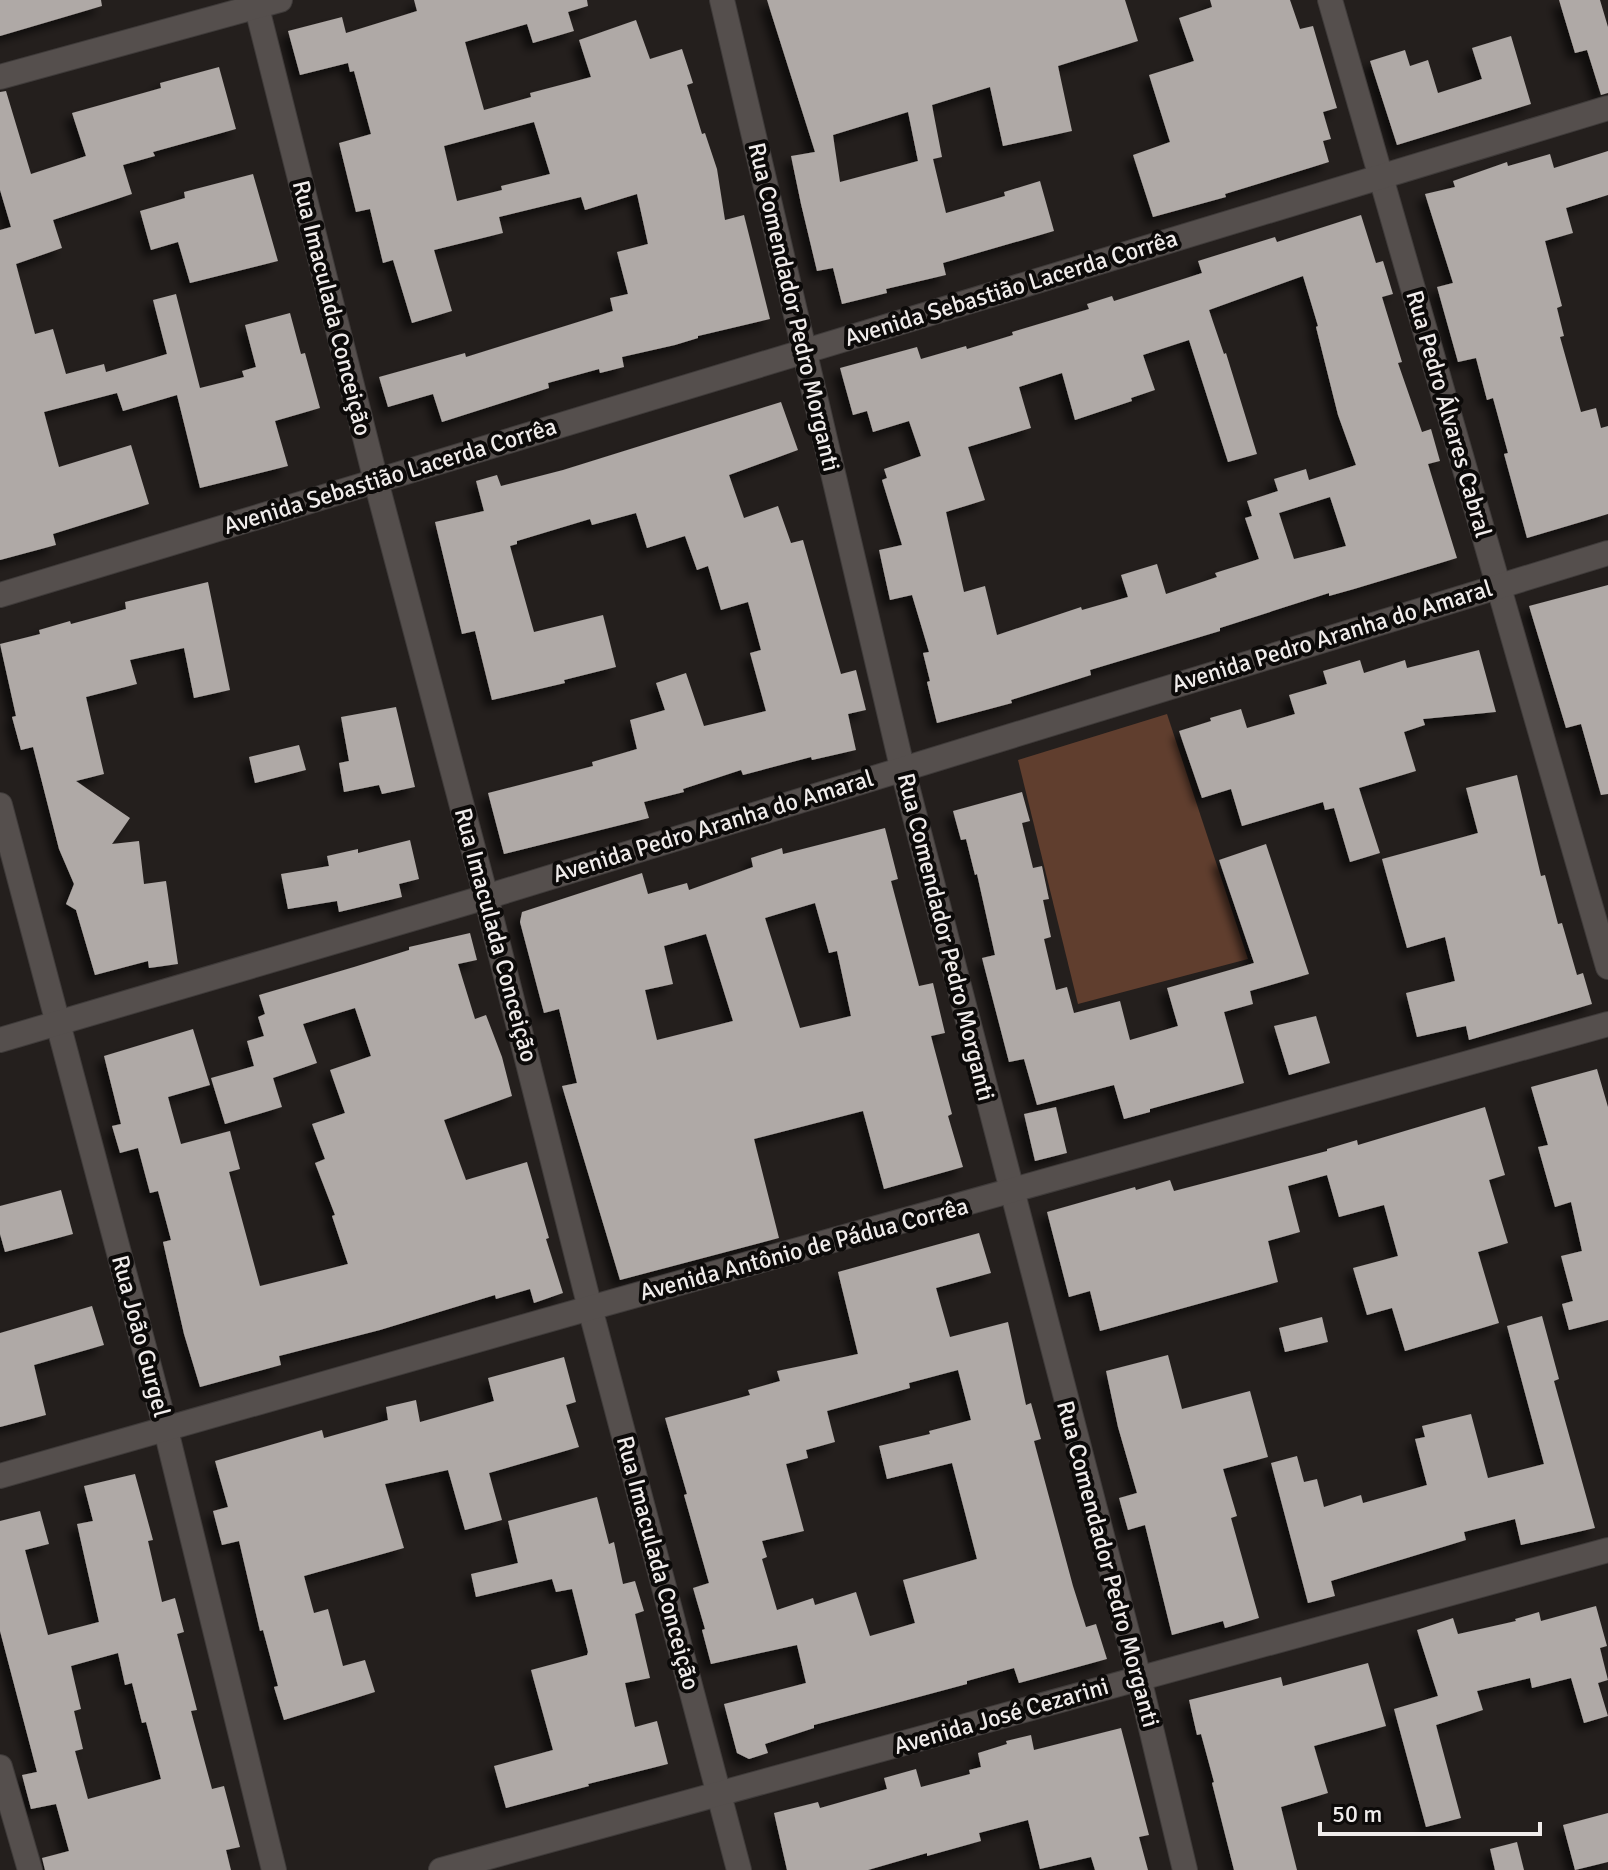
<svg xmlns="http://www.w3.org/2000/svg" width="1608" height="1870" font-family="Signika,sans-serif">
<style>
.green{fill:#603e2e}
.building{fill:#afa9a6;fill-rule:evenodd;filter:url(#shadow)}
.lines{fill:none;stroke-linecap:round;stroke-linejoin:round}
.minor-casing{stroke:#3f3b3a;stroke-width:26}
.minor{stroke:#554f4d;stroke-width:24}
.labels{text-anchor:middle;stroke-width:8;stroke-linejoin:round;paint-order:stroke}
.street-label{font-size:24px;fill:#f0eceb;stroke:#0c0a09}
</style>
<defs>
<filter id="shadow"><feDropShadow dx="-7" dy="7" stdDeviation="4" flood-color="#0009"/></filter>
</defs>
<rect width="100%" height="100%" fill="#241f1d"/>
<path class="green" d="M1167 714 1248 959 1078 1004 1018 760Z"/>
<g class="building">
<path d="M0 0H101L102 6 0 36Z"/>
<path d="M414 0H587L588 6 568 12 574 31 533 43 527 24 465 42 484 110 531 97 530 93 591 77 579 40 636 20 650 59 682 49 693 83 687 85 702 134 705 133 717 169 725 220 744 215 770 319 698 336V338L675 345 622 357 624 367 600 373 599 369 548 383 549 388 442 422 433 394 388 407 379 377 465 353 466 357 613 311 610 298 628 294 617 252 648 244 637 194 585 210 581 197 499 217 503 233 434 250 452 311 412 323 393 260 383 263 370 209 356 212 339 143 371 134 354 71 350 72 348 63 300 75 288 31 342 17 346 33 417 11ZM534 122 550 174 501 186 502 190 457 201 444 146Z"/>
<path d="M767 0H1125L1138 41 1058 66 1072 131 1003 146 990 87 932 105 942 157 933 159 946 213 1005 196 1004 192 1040 181 1054 231 943 263 946 275 886 289 887 293 842 304 833 268 817 271 801 204 791 156 815 152ZM908 112 918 161 840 182 833 135Z"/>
<path d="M1210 0H1290L1300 29 1313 26 1337 108 1323 112 1331 139 1323 141 1329 162 1225 194 1226 197 1153 217 1133 155 1170 142 1149 75 1194 61 1179 18 1212 7Z"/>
<path d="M1559 0H1600L1608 27V93L1601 95 1587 50 1575 53Z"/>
<path d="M1511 36 1531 104 1397 145 1370 61 1405 50 1410 66 1428 60 1438 93 1482 79 1472 48Z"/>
<path d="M219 67 236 129 153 152 155 156 123 165 132 194 53 220 62 248 16 264 35 334 53 329 66 374 104 364 106 372 167 354 153 300 176 294 200 388 244 377 242 371 256 367 245 325 290 313 301 354 305 353 320 408 275 421 288 466 200 488 177 395 123 411 117 393 44 412 59 467 131 445 149 504 53 534 56 545 0 560V230L11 227 0 190V92L6 91 31 174 86 156 72 113 161 88 160 83Z"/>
<path d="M1608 151V195L1566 208 1573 233 1545 241 1562 306 1557 308 1564 336 1560 337 1581 412 1596 408 1601 428 1608 426V514L1527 538 1504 454 1508 453 1493 398 1487 400 1476 358 1458 362 1437 287 1453 283 1425 194 1455 187 1453 181 1507 162 1508 166 1550 154 1554 168Z"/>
<path d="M253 174 278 261 190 283 178 242 151 250 140 211 185 198 184 192Z"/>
<path d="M1361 215 1376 263 1383 261 1393 294 1382 297 1402 362 1398 363 1422 432 1431 429 1440 461 1428 464 1457 558 1354 589 1329 596V593L1220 628V631L1090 670 1091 675 1011 700 1012 703 937 723 927 682 930 681 923 653 929 652 912 595 890 600 879 550 902 545 882 480 887 478 884 469 921 456 909 421 873 432 867 411 853 415 840 368 917 347 921 359 966 346 967 349 1013 335 1012 332 1089 309 1087 304 1112 296 1114 301 1202 273 1198 261 1275 237 1277 242ZM1303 276 1318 326 1316 327 1338 415 1356 465 1309 480 1306 469 1274 479 1278 491 1247 501 1252 516 1245 518 1259 559 1215 573 1217 577 1166 594 1157 564 1121 575 1128 597 1082 610 1081 607 997 635 985 586 964 592 946 512 985 500 968 447 1031 428 1019 387 1062 373 1075 420 1132 401 1131 398 1155 390 1143 355 1189 340 1228 462 1257 454 1226 353 1224 354 1209 310ZM1330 497 1346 546 1294 559 1279 513Z"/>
<path d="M781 402 798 450 729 475 744 518 778 506 791 543 803 540 841 674 856 670 866 710 848 714 856 750 812 760 811 757 743 775 741 770 683 789 684 792 644 802 649 818 504 854 488 793 593 766 592 762 637 749 630 720 665 710 656 683 686 673 704 726 766 711 750 653 761 650 748 602 721 610 708 566 697 570 685 536 647 548 636 513 592 525 590 519 517 541V544L510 546 534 632 603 615 616 667 564 680 565 683 492 700 475 631 462 634 435 522 484 511 476 481 497 475 501 486 563 470Z"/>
<path d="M208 582 230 690 194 698 184 648 130 660 137 684 86 697 104 774 76 781 130 818 112 844 139 841 144 884 166 881 178 964 149 968 148 961 95 975 76 910 66 904 74 884 59 849 33 747 21 750 12 717 16 716 0 644 40 634 39 630 70 621 71 624 126 609 125 602Z"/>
<path d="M1608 585V794L1601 795 1581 724 1566 728 1529 606Z"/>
<path d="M1479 650 1496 712 1423 719 1425 725 1404 732 1416 771 1359 788 1380 853 1350 862 1334 808 1325 810 1323 802 1242 826 1231 789 1202 798 1179 731 1211 721 1210 718 1241 709 1247 728 1295 714 1289 695 1327 684 1323 671 1360 660 1364 673 1405 660 1407 668Z"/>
<path d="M396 707 415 787 382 794 379 785 344 792 339 763 349 761 341 717Z"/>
<path d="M299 745 306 770 255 783 249 757Z"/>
<path d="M1517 775 1541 876 1545 875 1558 924 1562 923 1577 975 1583 973 1592 1004 1469 1040 1466 1026 1417 1037 1406 993 1455 981 1445 937 1407 948 1382 859 1478 833 1466 788Z"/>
<path d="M1022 792 1030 821 1022 823 1033 868 1042 866 1049 899 1043 900 1051 937 1044 939 1056 990 1067 987 1074 1013 1120 1001 1130 1040 1178 1026 1167 988 1254 963 1219 860 1266 844 1309 974 1250 991 1253 1004 1224 1012 1244 1083 1150 1109V1112L1124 1119 1114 1085 1037 1105 1024 1059 1009 1062 982 958 995 955 977 874 975 875 966 839 961 840 953 811Z"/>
<path d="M885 828 898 879 891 881 919 986 933 983 945 1033 931 1036 952 1114 948 1116 963 1167 884 1189 863 1111 754 1139 779 1238 620 1280 562 1086 577 1083 559 1009 544 1013 520 922 522 912 642 873 648 894 687 883 689 890 753 867 751 858 782 848 783 854ZM815 903 829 953 837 951 851 1016 800 1028 765 918ZM706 934 733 1021 657 1040 645 990 673 984 664 946Z"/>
<path d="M410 840 419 879 399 884 402 897 339 912 337 901 288 909 281 874 329 866 327 856 358 849V853Z"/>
<path d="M470 933 477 960 458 964 475 1019 486 1015 502 1057 512 1096 444 1120 466 1180 527 1162 549 1238 546 1239 563 1293 534 1303 530 1289 496 1299 495 1295 380 1330 279 1356 281 1365 200 1387 184 1334 163 1242 171 1240 158 1191 150 1193 138 1148 120 1153 112 1126 121 1124 104 1056 193 1029 210 1085 168 1097 181 1144 230 1131 240 1169 229 1172 260 1286 348 1264 332 1216 335 1215 315 1163 325 1159 312 1124 345 1113 330 1070 371 1056 355 1008 303 1024 317 1063 273 1078 282 1107 225 1124 211 1078 254 1066 247 1041 264 1036 258 1017 265 1014 259 995 354 967 409 950V947Z"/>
<path d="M1316 1016 1330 1063 1289 1075 1274 1026Z"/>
<path d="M1597 1069 1608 1107V1320L1569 1330 1562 1304 1573 1301 1561 1256 1582 1251 1571 1202 1555 1207 1538 1147 1548 1145 1531 1087Z"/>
<path d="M1056 1107 1067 1153 1035 1161 1024 1114Z"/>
<path d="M1485 1107 1505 1175 1489 1180 1508 1243 1478 1252 1499 1323 1405 1351 1392 1308 1367 1315 1353 1268 1398 1256 1384 1205 1339 1217 1327 1175 1288 1186 1300 1232 1268 1241 1278 1282 1100 1331 1090 1291 1069 1297 1047 1212 1135 1187 1136 1190 1170 1180 1174 1191 1327 1151V1149L1357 1140 1358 1145Z"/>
<path d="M61 1190 73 1234 5 1252 0 1234V1206Z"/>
<path d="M979 1233 991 1273 936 1288 950 1337 1008 1322 1026 1405 1031 1403 1041 1439 1034 1441 1073 1586 1086 1627 1096 1624 1107 1659 1019 1683 1014 1668 967 1681V1684L814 1725V1728L765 1744 768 1753 749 1759 737 1753 724 1704 806 1683 797 1645 711 1664 702 1630 705 1629 693 1588 709 1583 684 1495 687 1494 665 1418 750 1395 748 1390 780 1381 777 1371 858 1354 838 1272ZM958 1370 971 1420 929 1431 930 1434 879 1446 887 1479 952 1463 977 1559 903 1580 915 1623 870 1636 856 1592 815 1605 813 1598 777 1610 762 1559 767 1557 762 1541 804 1531 786 1464 808 1458 806 1450 835 1442 827 1411 910 1388 909 1383Z"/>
<path d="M92 1306 104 1345 34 1365 46 1415 0 1427V1333Z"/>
<path d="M1542 1316 1559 1379 1554 1381 1595 1528 1521 1545 1515 1519 1464 1532 1466 1540 1331 1581 1335 1596 1308 1603 1271 1463 1297 1456 1304 1482 1317 1479 1324 1507 1361 1495 1363 1503 1427 1485 1415 1439 1425 1437 1422 1426 1471 1414 1488 1478 1544 1464 1507 1326Z"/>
<path d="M1322 1317 1328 1342 1285 1352 1279 1328Z"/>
<path d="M1168 1355 1182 1409 1250 1391 1268 1457 1223 1469 1237 1516 1231 1518 1259 1618 1225 1628 1223 1621 1172 1635 1145 1525 1128 1530 1119 1498 1137 1493 1118 1427 1106 1371Z"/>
<path d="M564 1357 576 1402 566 1405 579 1447 489 1473 502 1520 465 1530 448 1470 385 1484 404 1548 304 1576 314 1613 328 1609 343 1666 365 1660 375 1692 284 1720 274 1687 278 1686 263 1630 260 1631 239 1541 222 1545 213 1511 228 1507 215 1461 322 1430 324 1438 388 1420 386 1407 416 1400 420 1422 494 1401 488 1378Z"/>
<path d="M135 1474 153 1540 148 1541 162 1602 175 1598 184 1632 177 1634 197 1710 191 1711 212 1789 224 1786 240 1847 226 1850 231 1870H45L42 1858 69 1851 56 1804 31 1809 22 1775 37 1772 0 1631V1521L40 1511 49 1544 25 1550 48 1635 99 1622 77 1524 93 1521 84 1486ZM118 1653 125 1685 132 1683 142 1723 146 1722 161 1779 88 1799 75 1751 83 1749 74 1711 81 1709 71 1666Z"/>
<path d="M597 1497 609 1544 614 1542 623 1584 635 1581 644 1611 635 1614 650 1678 625 1683 635 1727 657 1721 668 1764 588 1784 589 1786 506 1808 494 1766 553 1750 531 1670 587 1655 588 1652 572 1589 556 1592 552 1579 476 1597 471 1574 518 1563 508 1521Z"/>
<path d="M1596 1606 1607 1646 1600 1648 1608 1680 1598 1683 1608 1716 1584 1723 1571 1678 1532 1688 1530 1678 1477 1691 1483 1710 1436 1725 1461 1818 1426 1827 1394 1709 1438 1696 1417 1630 1453 1618 1458 1634 1516 1621 1515 1619 1539 1612 1541 1621Z"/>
<path d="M1368 1663 1386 1726 1314 1746 1328 1793 1281 1807 1297 1870H1234L1212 1783 1214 1782 1201 1734 1197 1735 1189 1700 1281 1677 1283 1686Z"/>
<path d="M1121 1728 1149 1835 1139 1837 1148 1870H1095L1091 1857 1040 1869 1028 1820 979 1833 981 1841 927 1856V1853L868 1870H787L774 1813 818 1802 820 1808 887 1789 884 1778 916 1769 921 1787 970 1774 969 1770 981 1767 978 1753 1007 1744 1006 1741 1031 1735 1034 1750Z"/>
<path d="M1608 1813V1862L1575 1870 1563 1825Z"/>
<path d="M1517 1842 1524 1870H1495L1490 1849Z"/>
</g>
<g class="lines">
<g class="minor-casing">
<g id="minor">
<path d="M255 0 376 481 486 897 590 1308 739 1870"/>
<path d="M722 0 902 767 1139 1678 1185 1870"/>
<path d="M1330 0 1608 967"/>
<path d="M0 77 280 0"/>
<path d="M0 595 1608 108"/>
<path d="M0 805 166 1430 274 1870"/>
<path d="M0 1040 486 897 1608 553"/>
<path d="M0 1476 590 1308 1608 1024"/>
<path d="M0 1767 30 1870"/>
<path d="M441 1870 1608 1550"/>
</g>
</g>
<use href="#minor" class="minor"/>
</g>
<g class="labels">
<g class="street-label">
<text transform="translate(1011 288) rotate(-17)" y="8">Avenida Sebastião Lacerda Corrêa</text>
<text transform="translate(794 307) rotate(77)" y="8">Rua Comendador Pedro Morganti</text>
<text transform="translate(332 308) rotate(76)" y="8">Rua Imaculada Conceição</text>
<text transform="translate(1449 414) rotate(74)" y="8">Rua Pedro Álvares Cabral</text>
<text transform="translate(390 476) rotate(-17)" y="8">Avenida Sebastião Lacerda Corrêa</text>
<text transform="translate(1332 636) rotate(-17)" y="8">Avenida Pedro Aranha do Amaral</text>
<text transform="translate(713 826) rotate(-17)" y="8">Avenida Pedro Aranha do Amaral</text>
<text transform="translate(496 935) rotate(75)" y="8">Rua Imaculada Conceição</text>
<text transform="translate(946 937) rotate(76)" y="8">Rua Comendador Pedro Morganti</text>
<text transform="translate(804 1249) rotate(-15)" y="8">Avenida Antônio de Pádua Corrêa</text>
<text transform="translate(141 1336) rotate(75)" y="8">Rua João Gurgel</text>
<text transform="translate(658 1563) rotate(75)" y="8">Rua Imaculada Conceição</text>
<text transform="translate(1108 1564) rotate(75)" y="8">Rua Comendador Pedro Morganti</text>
<text transform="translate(1001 1716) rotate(-16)" y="8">Avenida José Cezarini</text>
</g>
</g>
<path d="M1320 1822v12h220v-12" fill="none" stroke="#f0eceb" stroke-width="4"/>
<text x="1332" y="1822" font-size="24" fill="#f0eceb" stroke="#0c0a09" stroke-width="6" paint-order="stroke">50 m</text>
</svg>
